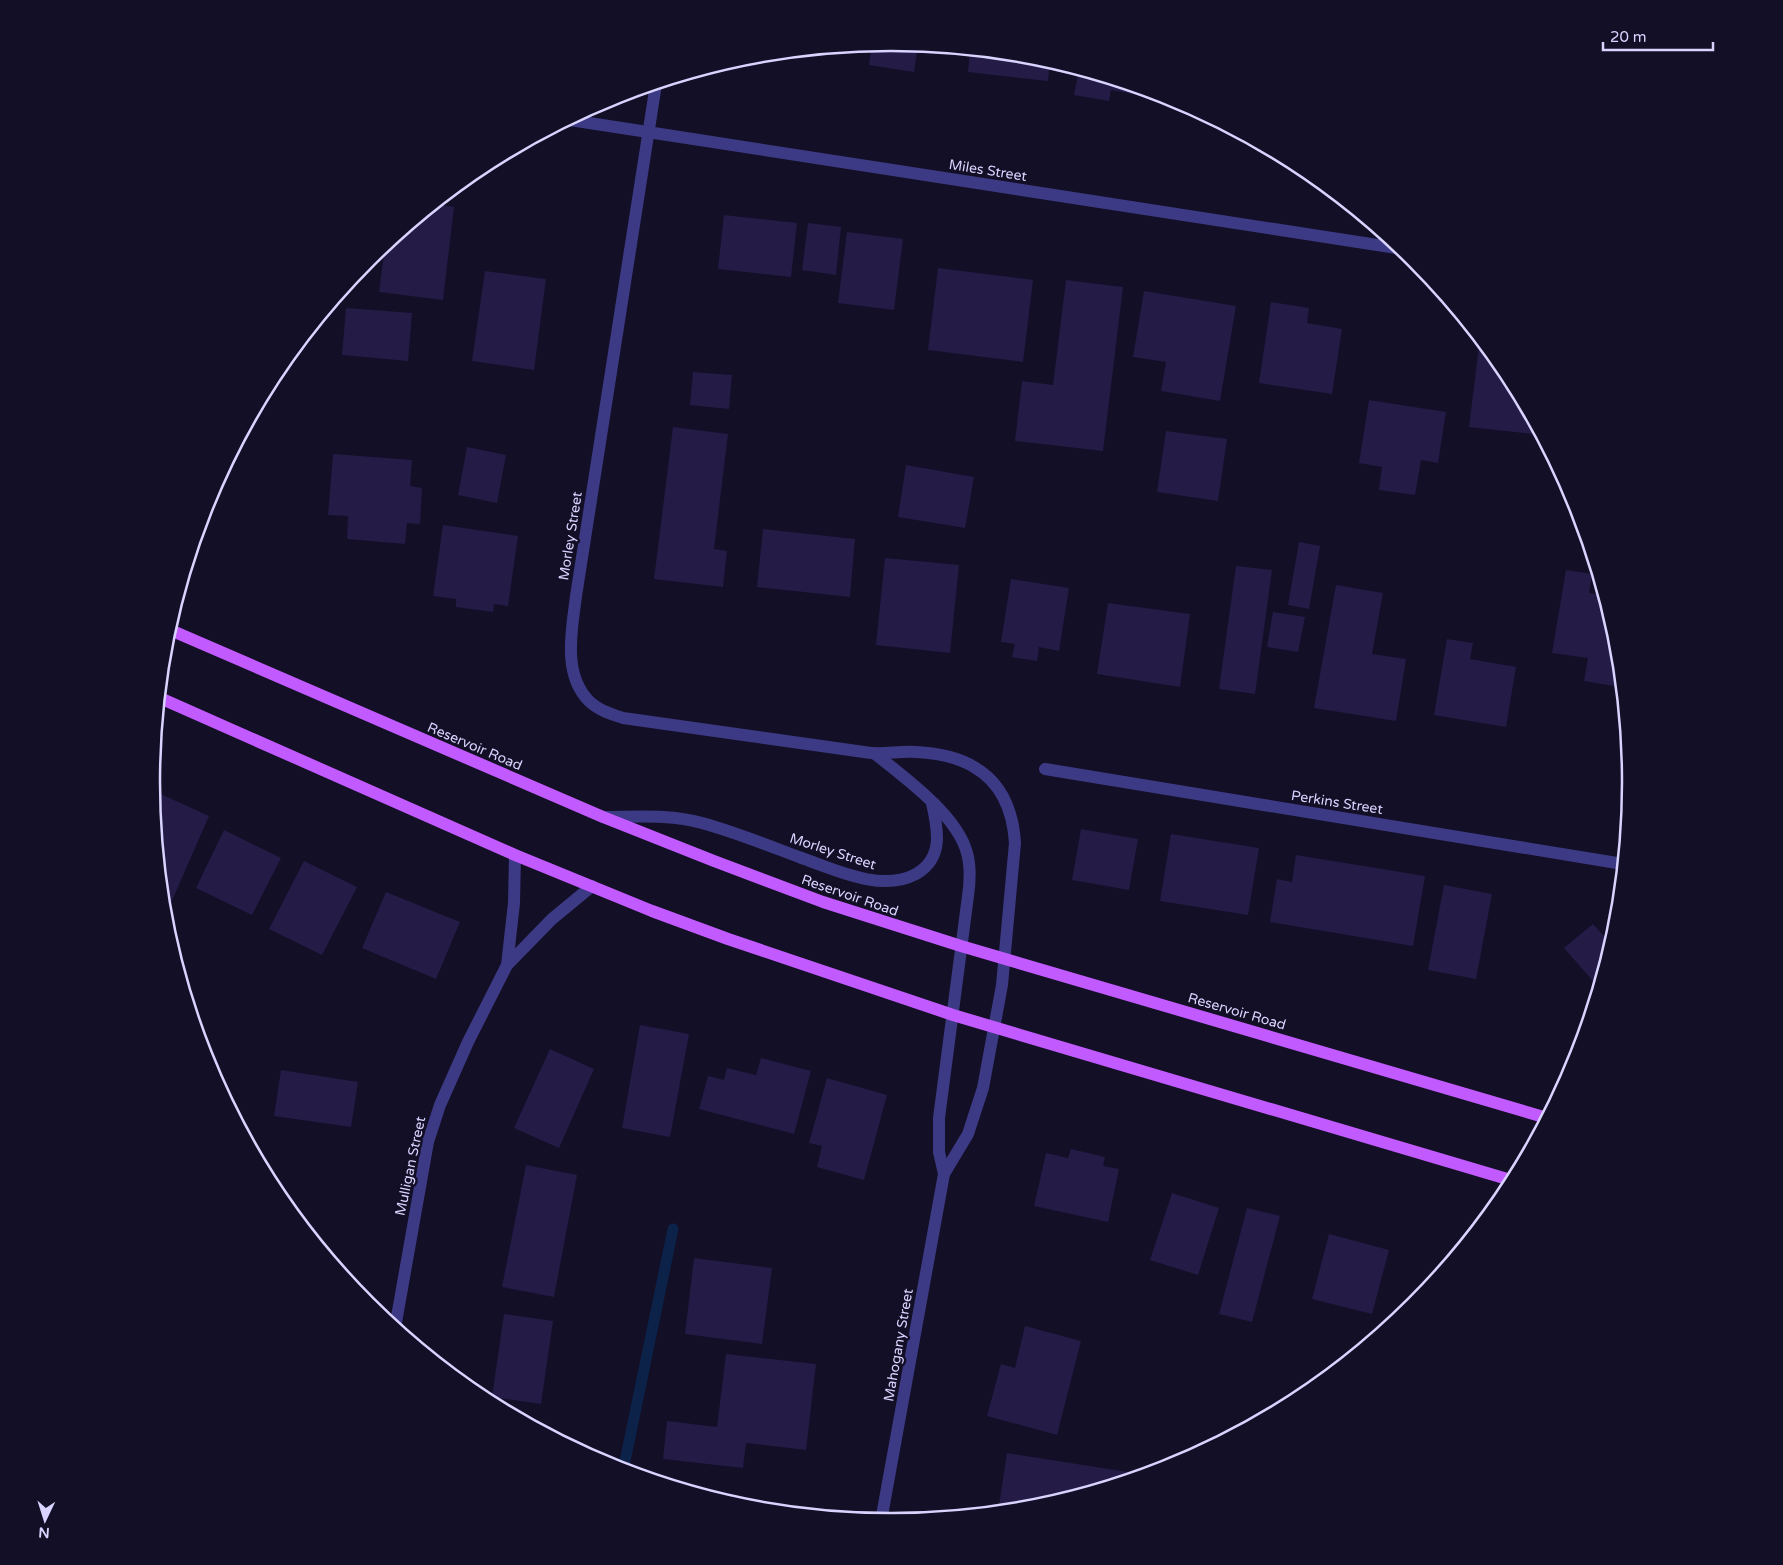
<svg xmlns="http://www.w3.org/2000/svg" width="1783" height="1565" font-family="'Varela Round',sans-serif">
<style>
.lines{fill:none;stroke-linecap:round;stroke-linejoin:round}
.stream{stroke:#0c2248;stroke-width:11}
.building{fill:#241b47}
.minor{stroke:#3d3a85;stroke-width:12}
.major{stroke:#c25bff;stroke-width:12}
.labels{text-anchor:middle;stroke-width:5;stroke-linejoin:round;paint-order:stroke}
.street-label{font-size:14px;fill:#d9d4ff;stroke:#130f26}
.rim{fill:none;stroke:#d9d4ff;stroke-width:2.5}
</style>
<rect width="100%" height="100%" fill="#130f26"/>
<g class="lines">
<path class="stream" d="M623 1471 673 1229"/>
</g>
<g class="building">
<path d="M892 43 918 45 914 72 869 65 872 44Z"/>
<path d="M970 50 1036 57 1050 61 1048 81 968 72Z"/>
<path d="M1079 70 1134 87 1133 94 1111 90 1109 101 1074 95Z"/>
<path d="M435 204 454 207 443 300 379 292 385 246Z"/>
<path d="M724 215 797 223 791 277 718 269Z"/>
<path d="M808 223 841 227 836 275 802 270Z"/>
<path d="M847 232 903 239 894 310 838 303Z"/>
<path d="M938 268 1033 280 1023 362 928 350Z"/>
<path d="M485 271 546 279 534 370 472 361Z"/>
<path d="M1066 280 1123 287 1103 451 1015 441 1022 381 1053 385Z"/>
<path d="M1144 291 1236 306 1220 401 1161 391 1166 362 1133 357Z"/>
<path d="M1271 302 1309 308 1307 323 1342 329 1332 394 1259 383Z"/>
<path d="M346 308 412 313 408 361 342 355Z"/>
<path d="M1480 338 1507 372 1541 435 1469 427Z"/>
<path d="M693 372 732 375 729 409 690 405Z"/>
<path d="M1369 400 1446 412 1438 463 1421 460 1415 495 1379 490 1382 467 1359 463Z"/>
<path d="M673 427 728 434 714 549 727 551 723 587 654 579Z"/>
<path d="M1166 431 1227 439 1218 501 1157 492Z"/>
<path d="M467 447 506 455 497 503 458 495Z"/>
<path d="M333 454 412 460 410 486 422 488 420 524 407 523 405 544 347 539 348 516 328 515Z"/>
<path d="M906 465 974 477 965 528 898 517Z"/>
<path d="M443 525 518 536 508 606 494 604 493 612 456 607V599L433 596Z"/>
<path d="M763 529 855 539 850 597 757 587Z"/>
<path d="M1299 542 1320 546 1309 609 1288 605Z"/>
<path d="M885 558 959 565 950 653 876 645Z"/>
<path d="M1236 566 1272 570 1255 694 1219 689Z"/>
<path d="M1566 570 1592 574 1589 593 1604 595 1617 638 1621 674 1619 687 1584 681 1588 658 1552 653Z"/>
<path d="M1011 579 1069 588 1059 651 1039 647 1037 661 1012 657 1015 644 1001 642Z"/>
<path d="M1336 585 1383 593 1372 654 1406 659 1396 721 1314 708Z"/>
<path d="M1108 603 1190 614 1180 687 1097 674Z"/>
<path d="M1273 612 1305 617 1298 652 1267 647Z"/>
<path d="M1447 639 1473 643 1470 659 1516 667 1506 727 1434 715Z"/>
<path d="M152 790 209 816 167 912 164 911Z"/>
<path d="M1081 829 1138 839 1129 890 1072 880Z"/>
<path d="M224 830 281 858 252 915 196 888Z"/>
<path d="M1171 834 1259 848 1248 915 1160 901Z"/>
<path d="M1296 855 1425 876 1413 946 1270 922 1277 879 1292 882Z"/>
<path d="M304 861 357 887 322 955 269 929Z"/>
<path d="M1444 885 1492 894 1476 979 1428 970Z"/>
<path d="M386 892 460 922 436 979 362 948Z"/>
<path d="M1593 924 1612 945 1599 988 1564 948Z"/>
<path d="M640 1025 689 1034 670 1137 622 1128Z"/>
<path d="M550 1049 594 1069 559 1148 514 1128Z"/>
<path d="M761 1058 811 1071 794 1134 699 1109 708 1076 724 1080 727 1068 756 1075Z"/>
<path d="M281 1070 358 1082 351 1127 274 1116Z"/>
<path d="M827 1078 887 1095 864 1180 817 1167 822 1146 809 1143Z"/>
<path d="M1071 1149 1105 1157 1103 1166 1119 1169 1108 1222 1034 1206 1046 1153 1068 1158Z"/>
<path d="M526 1165 577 1175 554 1297 502 1287Z"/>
<path d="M1172 1193 1219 1208 1198 1275 1150 1260Z"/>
<path d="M1247 1208 1280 1216 1252 1322 1219 1314Z"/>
<path d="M1329 1234 1389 1250 1372 1314 1312 1299Z"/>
<path d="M694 1258 772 1268 762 1344 685 1334Z"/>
<path d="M1433 1270 1442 1273 1428 1290Z"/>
<path d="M504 1314 553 1321 541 1404 492 1397Z"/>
<path d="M1025 1326 1081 1341 1057 1435 987 1416 1001 1364 1015 1368Z"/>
<path d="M726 1354 816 1364 806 1450 746 1443 743 1468 663 1459 667 1421 717 1427Z"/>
<path d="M1007 1453 1128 1472 1126 1481 1036 1508 998 1512Z"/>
<path d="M716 1493 800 1508 799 1513 747 1508 715 1498Z"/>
</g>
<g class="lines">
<g class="minor">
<path d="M656 84 576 596C572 629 562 674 589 701 598 710 611 714 623 718 706 729 788 742 871 753 886 754 901 751 916 752 935 753 958 757 974 767 1002 783 1013 812 1015 843L1002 985 983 1088 968 1134 944 1174"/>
<path d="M570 120 1403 249"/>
<path d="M874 753C904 777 957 815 967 853 971 867 970 882 968 896L939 1118V1152L944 1174 881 1521"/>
<path d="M1045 769 1623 864"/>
<path d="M603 817C636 817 670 814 702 823 735 832 767 845 799 857 834 869 881 893 916 874 944 858 938 830 932 803"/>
<path d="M507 965 514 903 515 855"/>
<path d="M395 1328 428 1142 440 1105 468 1042 507 965 552 919 592 886"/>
</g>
<g class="major">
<path d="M168 629 603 817 714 861 823 902 961 946 1547 1118"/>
<path d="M160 698 515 855 652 911 728 939 953 1015 1514 1181"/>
</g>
</g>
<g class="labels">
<g class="street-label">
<text transform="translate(988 170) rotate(9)" y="5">Miles Street</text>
<text transform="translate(570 536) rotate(-81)" y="5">Morley Street</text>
<text transform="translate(475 746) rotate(23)" y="5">Reservoir Road</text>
<text transform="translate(1337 802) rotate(9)" y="5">Perkins Street</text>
<text transform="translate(833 851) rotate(18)" y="5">Morley Street</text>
<text transform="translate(850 895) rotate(19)" y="5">Reservoir Road</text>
<text transform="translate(1237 1011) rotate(16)" y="5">Reservoir Road</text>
<text transform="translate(410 1166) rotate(-78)" y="5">Mulligan Street</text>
<text transform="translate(898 1345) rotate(-80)" y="5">Mahogany Street</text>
</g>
</g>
<path d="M0 0H1783V1565H0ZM160 782a731 731 0 1 1 1462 0a731 731 0 1 1-1462 0Z" fill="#130f26" fill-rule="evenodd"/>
<path class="rim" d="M160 782a731 731 0 1 1 1462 0a731 731 0 1 1-1462 0Z"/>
<g transform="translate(45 1520) rotate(184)" stroke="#130f26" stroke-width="4" paint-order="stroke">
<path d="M0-4L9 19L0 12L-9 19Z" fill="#d9d4ff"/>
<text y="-8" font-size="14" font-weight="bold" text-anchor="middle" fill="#d9d4ff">N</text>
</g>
<path d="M1603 42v8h110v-8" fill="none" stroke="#d9d4ff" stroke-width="2.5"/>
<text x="1610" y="42" font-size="15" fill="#d9d4ff" stroke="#130f26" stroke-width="4" paint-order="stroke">20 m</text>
</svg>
